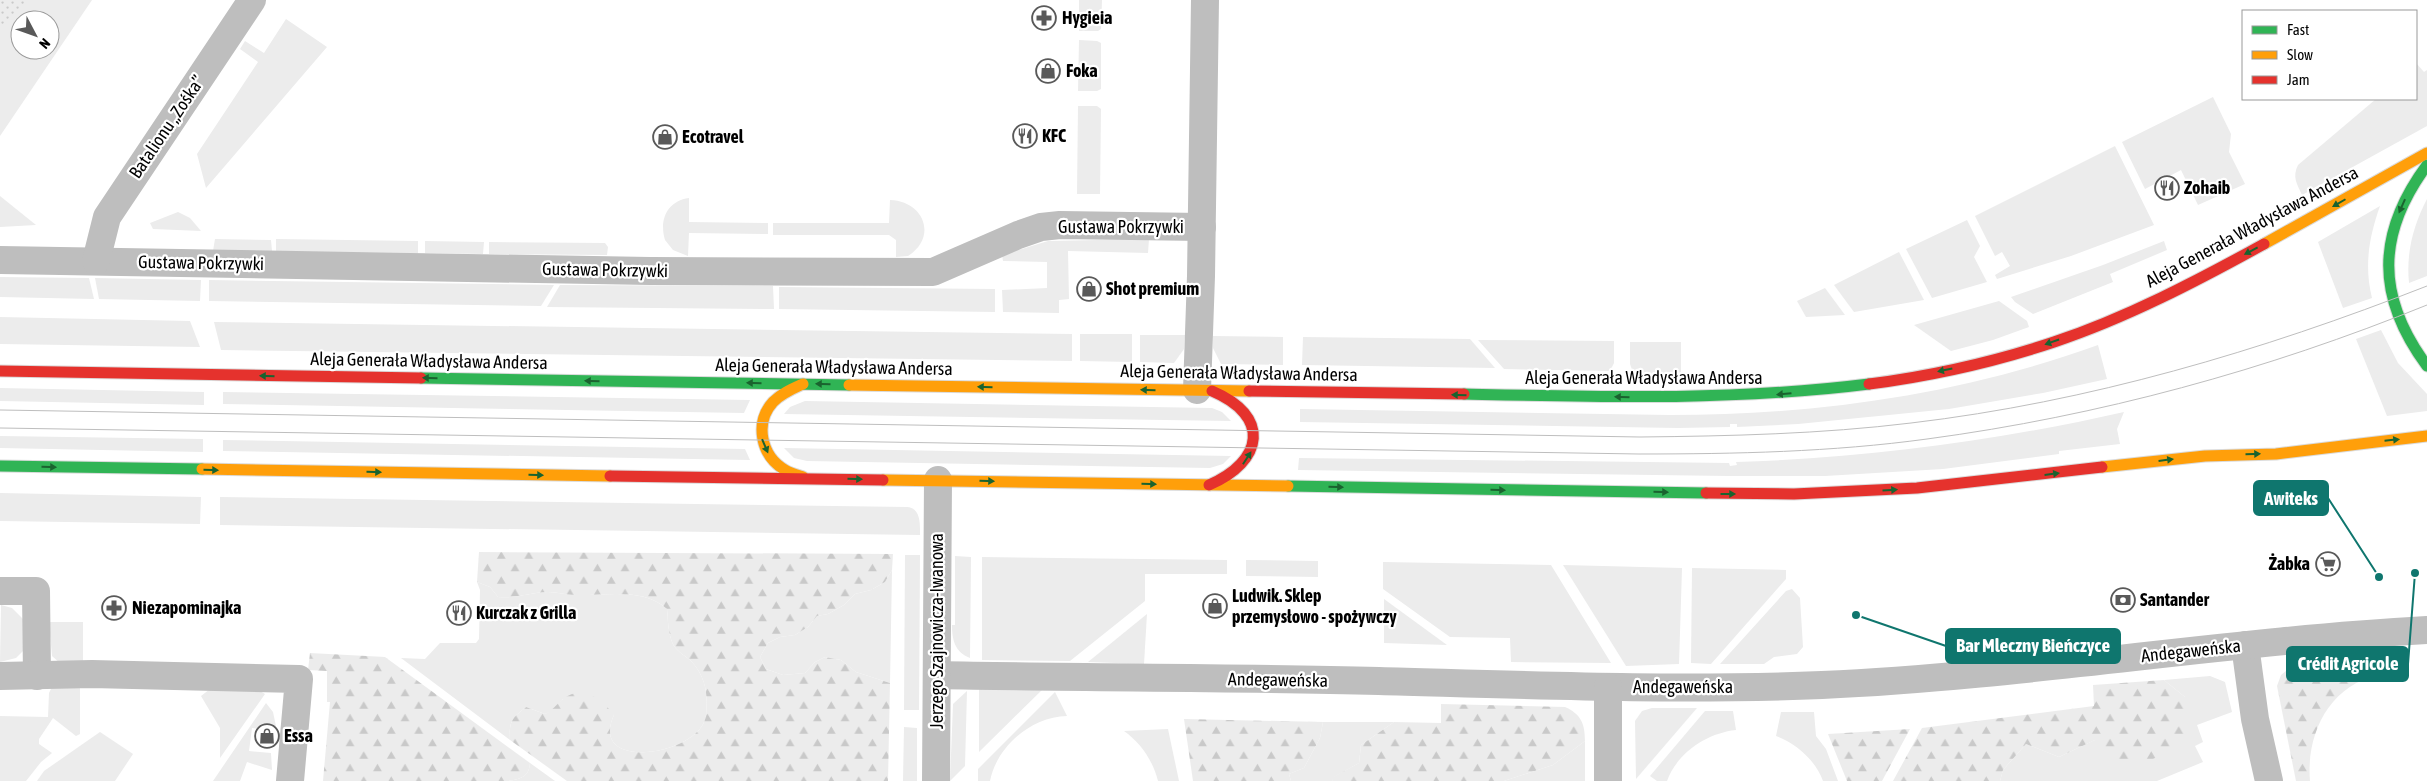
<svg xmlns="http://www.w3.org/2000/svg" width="2427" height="781" font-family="'Asap Condensed',sans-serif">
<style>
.grass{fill:#ececec;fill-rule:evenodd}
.forest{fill:url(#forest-firs)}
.park{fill:url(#park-dots)}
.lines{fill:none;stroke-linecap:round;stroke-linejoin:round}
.fast-casing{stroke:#dbdbdb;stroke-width:13}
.slow-casing{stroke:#dbdbdb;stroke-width:13}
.jam-casing{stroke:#dbdbdb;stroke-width:13}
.street{stroke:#bebebe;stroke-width:28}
.fast{stroke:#30b455;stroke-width:11}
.slow{stroke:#ff9f0a;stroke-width:11}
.jam{stroke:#e5322d;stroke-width:11}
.tram{stroke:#bebebe;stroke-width:1}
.oneway{fill:#1a632f}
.labels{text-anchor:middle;stroke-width:4.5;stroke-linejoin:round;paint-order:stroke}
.poi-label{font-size:18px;font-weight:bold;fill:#000;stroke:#fff;text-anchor:start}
.street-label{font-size:18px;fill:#000;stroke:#fff}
.leader{fill:none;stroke:#0f766e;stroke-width:2}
.callout-dot{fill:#0f766e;stroke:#fff;stroke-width:2}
.callout{fill:#0f766e;stroke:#0f766e;stroke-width:2}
.callout-label{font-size:19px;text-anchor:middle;font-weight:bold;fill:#fff}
</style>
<defs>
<pattern id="forest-firs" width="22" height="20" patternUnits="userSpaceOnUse" patternTransform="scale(1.25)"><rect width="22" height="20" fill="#ececec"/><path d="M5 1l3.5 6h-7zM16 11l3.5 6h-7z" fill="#c9c9c9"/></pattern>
<pattern id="park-dots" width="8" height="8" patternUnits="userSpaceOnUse" patternTransform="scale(1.25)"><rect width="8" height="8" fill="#ececec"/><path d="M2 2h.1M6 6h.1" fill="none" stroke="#c9c9c9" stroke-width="1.8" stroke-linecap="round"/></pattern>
</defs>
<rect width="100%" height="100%" fill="#fff"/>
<g class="grass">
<path d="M0 0H92L0 136ZM20 20H50V50H20Z"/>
<path d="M1079 0H1102L1101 29 1098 31H1079Z"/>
<path d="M286 19 327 47 206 188 197 154 258 62 240 49 245 41 264 53Z"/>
<path d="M1079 40 1097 41 1101 43V89L1097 91H1078Z"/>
<path d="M2416 63 2424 72 2427 70V126L2302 195C2297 184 2292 177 2298 165L2376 99H2416Z"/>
<path d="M2213 97 2231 134 2229 152 2245 184 2198 205 2181 170 2145 189 2122 142Z"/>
<path d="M1078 106H1097L1101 109 1100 194H1077Z"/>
<path d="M2115 146 2154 225 2071 256 1997 279 1995 275 2010 266 2002 252 1995 256 1975 216Z"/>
<path d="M0 196 36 225 0 227Z"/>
<path d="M689 198V222L768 223V234L689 233 688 256 673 250 665 240C659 220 667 201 689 198Z"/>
<path d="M2427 199V276L2409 283C2406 253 2413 226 2427 199Z"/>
<path d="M890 200C924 201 938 237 908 256L896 257V240L889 235H773V223H889Z"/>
<path d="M2380 206C2369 237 2364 266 2372 298L2343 308 2318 242Z"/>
<path d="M178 212 190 218 201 231 153 229 150 223Z"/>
<path d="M1967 220 1980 246 1974 257 1987 282 1932 298 1906 249Z"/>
<path d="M215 239 271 240 272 251H213Z"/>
<path d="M276 239 418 241V253L276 252Z"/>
<path d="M1149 239 1148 253 1068 251 1069 299 1059 300V313L1003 312 1002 290 1047 288V262L1003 261 1002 255 1048 241Z"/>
<path d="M425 241 484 242 483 254 425 253Z"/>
<path d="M2164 241 2167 250 2110 274 2113 282 2033 314 2015 302 2011 297 2103 265Z"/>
<path d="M489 242 605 243 608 247 607 255 489 254Z"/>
<path d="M1899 252 1924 300 1854 312 1834 285Z"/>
<path d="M0 277 89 278 94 299 0 297Z"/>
<path d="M95 278 201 280 200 301 99 299Z"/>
<path d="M209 280 554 285 541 306 209 301Z"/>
<path d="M560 285 773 286 774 309 547 307Z"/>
<path d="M779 287 995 289V312L779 309Z"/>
<path d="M1825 288 1845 315 1806 317 1797 301Z"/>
<path d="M1999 301 2027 321 2029 327 1993 340 1951 351 1914 325Z"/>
<path d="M0 317 190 321 200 347 0 344Z"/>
<path d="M214 322 1072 334V361L221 350Z"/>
<path d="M2381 330 2398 363 2427 394V411L2387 416 2356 339Z"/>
<path d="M1080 334H1132V362L1080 361Z"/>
<path d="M1140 335H1185L1184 349 1174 363 1140 362Z"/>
<path d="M1213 336 1283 337V365L1221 364 1213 348Z"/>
<path d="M1303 337 1470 339 1495 368 1302 365Z"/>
<path d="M1478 340 1614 341V363L1610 371 1504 369Z"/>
<path d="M1630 342H1681V378H1635L1630 364Z"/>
<path d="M2098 345 2107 379 2043 393 1949 409 1798 424 1737 427V424H1730V427L1678 428 1300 422V409L1670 415C1815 415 1960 395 2098 345Z"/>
<path d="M0 388 204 392V405L0 401Z"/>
<path d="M223 392 750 400 744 413 223 404Z"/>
<path d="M805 401 1212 408 1222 412 1231 421 784 414 790 407Z"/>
<path d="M2124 412 2117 429 2120 444 2059 451V454L1943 469 1825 476H1729L1298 470 1299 458 1729 463 1730 466 1737 465 1736 462C1867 458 1996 441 2124 412Z"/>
<path d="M0 436 203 439V452L0 448Z"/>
<path d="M223 440 745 449 750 460 223 451Z"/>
<path d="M784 448 1231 456 1223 464 1210 468 807 461 794 458Z"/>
<path d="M0 493 201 497 200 524 0 521Z"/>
<path d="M220 497 907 507C921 508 920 524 920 535L220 525Z"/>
<path d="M905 555H920L919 710H904Z"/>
<path d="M955 556 971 557 970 658C955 652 952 640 952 625H955Z"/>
<path d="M982 557 1227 560V574H1145V601L1070 661 982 660Z"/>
<path d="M1246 560 1318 561V577L1246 576Z"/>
<path d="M1383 562 1551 565 1611 663 1511 662 1510 638 1450 637 1383 589Z"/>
<path d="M1563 565 1682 568 1679 664 1626 666Z"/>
<path d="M1692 568 1786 570V579L1711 664 1691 663Z"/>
<path d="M892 570 890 683 856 672 841 660 825 657 815 662 805 673 783 675 766 669 760 657 768 643 780 637 795 635 808 627 817 616 828 614 844 605 855 594 871 590 885 582Z"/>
<path d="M477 582 490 587 498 597C516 599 531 592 548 592 557 592 566 595 575 595 605 596 643 587 667 609 668 620 668 636 674 646 678 652 687 657 692 662 706 678 708 694 706 715 702 752 608 769 610 730 610 725 612 719 614 715L563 699 554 710 545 714 526 707C512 718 509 721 510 740L401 658 425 659 440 643H476L479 639 480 590Z"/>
<path d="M1792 589 1800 598 1803 647 1797 654 1774 657 1764 664H1720L1786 591Z"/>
<path d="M1384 599 1447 645 1384 643Z"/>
<path d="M1 605 12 608 25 621 24 650 16 658 0 662Z"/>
<path d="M1147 614 1144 664 1088 662Z"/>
<path d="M49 622H83V663H60L52 656Z"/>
<path d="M2210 676 2225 682 2232 712 2197 725 2203 742 2195 746 2203 762 2157 781H2000L2003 770 2026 744 2059 757 2185 697 2164 680Z"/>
<path d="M80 683V734L76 736 53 718 39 739V744L52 753 41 762 26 781H0V716L48 717 49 693 53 685Z"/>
<path d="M979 688H1044L979 752Z"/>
<path d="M210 689 260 691 265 694 220 758V728L201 696Z"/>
<path d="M967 691 965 766 950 781 953 704Z"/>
<path d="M1055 692 1067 716C1031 717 997 746 990 781H978V769Z"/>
<path d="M266 703 273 712 277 731 252 728 249 751 271 753 272 770 247 762 240 781H213Z"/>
<path d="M1652 708H1697L1636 779 1635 721 1642 711Z"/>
<path d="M1705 711H1733L1736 730C1707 733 1677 753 1667 781H1657L1650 776Z"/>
<path d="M1781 712H1814L1816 736 1826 749 1838 781H1823C1816 761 1796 743 1776 736Z"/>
<path d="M1323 722H1394L1361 745 1359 763 1334 777 1332 781H1291L1289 774 1304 768 1320 738Z"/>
<path d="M904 727 917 728V781H903Z"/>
<path d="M1168 729 1179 781H1158C1153 761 1141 743 1124 731Z"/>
<path d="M100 732 133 754 115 781H37L44 771Z"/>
<path d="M1585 741V781H1504L1553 765Z"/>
<path d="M530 763 555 781H508C521 779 529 777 530 763Z"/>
</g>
<g class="forest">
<path d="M479 552 893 554 892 570 885 582 871 590 855 594 844 605 828 614 817 616 808 627 795 635 780 637 768 643 760 657 766 669 783 675 805 673 815 662 825 657 841 660 856 672 890 683 888 781H567L510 740C509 721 512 718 526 707L545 714C553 710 556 705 563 699 582 684 602 699 614 715 612 719 610 725 610 730 608 769 702 752 706 715 708 694 706 678 692 662 687 657 678 652 674 646 668 636 668 620 667 609 643 587 605 596 575 595 566 595 557 592 548 592 531 592 516 599 498 597L490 587 477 582Z"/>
<path d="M310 653 385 657 530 763C529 777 521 779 508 781H323L330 702H327V671L308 670Z"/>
<path d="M2376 658 2378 675C2329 686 2306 734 2310 781H2296L2277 686 2281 675 2292 666Z"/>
<path d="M2164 680 2185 697V743L2149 761 2113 763 2095 740 2059 757 2026 744 2003 770 2000 781H1893L1922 728 2094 706 2093 685Z"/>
<path d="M1441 704 1565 707C1581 714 1585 724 1585 741L1553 765 1504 781H1332L1333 777 1359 763 1361 745 1394 722 1441 723Z"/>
<path d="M1184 719 1323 722 1320 738 1304 768 1289 774 1291 781H1193Z"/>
<path d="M1910 729 1882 781H1847L1828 734Z"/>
</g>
<path class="park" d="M0 0H28L0 27Z"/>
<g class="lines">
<g class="fast-casing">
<g id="fast">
<path d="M2427 165C2376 234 2376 297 2427 366"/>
<path d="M421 378 849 385"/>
<path d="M1464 394C1599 397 1734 401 1869 384"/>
<path d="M0 466 202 469"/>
<path d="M1288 486 1706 493"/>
</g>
</g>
<g class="slow-casing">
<g id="slow">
<path d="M2264 244 2427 153"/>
<path d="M803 384C792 389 782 393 773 402 754 423 761 456 785 470 790 473 797 475 803 477"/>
<path d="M849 385 1249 391"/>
<path d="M2102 467 2205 456 2276 454 2427 436"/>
<path d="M202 469 610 476"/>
<path d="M883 480 1288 486"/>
</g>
</g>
<g class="jam-casing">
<g id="jam">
<path d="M0 371 421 378"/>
<path d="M1869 384C1931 376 1994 362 2054 342 2126 318 2197 281 2264 244"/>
<path d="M1249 391 1464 394"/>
<path d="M610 476 883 480"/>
<path d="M1209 485C1264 461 1271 416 1212 391"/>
<path d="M1706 493 1794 494 1917 488 2102 467"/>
</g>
</g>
<g class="street">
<path d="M0 260 650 271 933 272 1018 235 1041 227 1060 225 1202 227"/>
<path d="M96 261 107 217 252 0"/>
<path d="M1197 390 1201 276 1205 0"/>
<path d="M0 591H36L37 676"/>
<path d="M2245 645 2255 719 2269 781"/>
<path d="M937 675C1084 678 1232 677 1379 681 1527 685 1674 691 1822 685 2024 676 2225 641 2427 630"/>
<path d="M0 676 92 674 299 679 290 781"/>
<path d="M1608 687V781"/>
<path d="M936 781 938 480"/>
</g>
<use href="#fast" class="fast"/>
<use href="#slow" class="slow"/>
<use href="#jam" class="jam"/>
<g class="tram">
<path d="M0 410 1640 437C1731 436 1821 434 1911 423 2089 402 2261 351 2427 286"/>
<path d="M0 428 1639 454C1735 454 1832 452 1927 439 2099 416 2267 370 2427 305"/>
</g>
</g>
<defs><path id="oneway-solid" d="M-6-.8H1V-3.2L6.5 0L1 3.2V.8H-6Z" transform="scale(1.25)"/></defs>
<g class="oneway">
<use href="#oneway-solid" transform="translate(2339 203) rotate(150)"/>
<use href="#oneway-solid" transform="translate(2402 206) rotate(114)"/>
<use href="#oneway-solid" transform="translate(2251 251) rotate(152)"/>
<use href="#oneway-solid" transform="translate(2052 342) rotate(161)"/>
<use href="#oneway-solid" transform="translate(1945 370) rotate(168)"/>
<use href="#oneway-solid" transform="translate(267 376) rotate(-179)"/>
<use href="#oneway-solid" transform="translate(430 378) rotate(-179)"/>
<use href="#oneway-solid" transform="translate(592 381) rotate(-179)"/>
<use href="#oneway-solid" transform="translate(754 383) rotate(-179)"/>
<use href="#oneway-solid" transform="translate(823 384) rotate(-179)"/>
<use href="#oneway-solid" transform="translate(985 387) rotate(-179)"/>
<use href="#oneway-solid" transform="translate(1148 390) rotate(-179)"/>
<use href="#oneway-solid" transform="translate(1784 394) rotate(175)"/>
<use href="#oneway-solid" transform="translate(1459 395) rotate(-179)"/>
<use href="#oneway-solid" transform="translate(1622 397) rotate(-179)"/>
<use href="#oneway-solid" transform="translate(2392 440) rotate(-6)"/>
<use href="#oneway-solid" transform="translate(765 446) rotate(67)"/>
<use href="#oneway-solid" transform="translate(2253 454) rotate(-2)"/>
<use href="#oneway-solid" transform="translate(1247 458) rotate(-57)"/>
<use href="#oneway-solid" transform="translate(2166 460) rotate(-7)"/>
<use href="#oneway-solid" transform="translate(49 467) rotate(1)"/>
<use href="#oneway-solid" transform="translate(211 470) rotate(1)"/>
<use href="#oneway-solid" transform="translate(374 472) rotate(1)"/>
<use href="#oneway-solid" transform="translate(2052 474) rotate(-7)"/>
<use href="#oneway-solid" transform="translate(536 475) rotate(1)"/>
<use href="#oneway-solid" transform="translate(855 479) rotate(1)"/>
<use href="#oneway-solid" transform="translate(987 481) rotate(1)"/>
<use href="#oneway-solid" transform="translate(1149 484) rotate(1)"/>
<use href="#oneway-solid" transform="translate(1336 487) rotate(1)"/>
<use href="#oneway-solid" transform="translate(1498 490) rotate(1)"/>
<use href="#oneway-solid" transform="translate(1890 490) rotate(-4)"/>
<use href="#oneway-solid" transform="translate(1661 492) rotate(1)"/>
<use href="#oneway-solid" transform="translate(1728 494)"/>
</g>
<defs>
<g id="pharmacy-ring" transform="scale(1.25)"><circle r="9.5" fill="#fff" stroke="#595959" stroke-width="1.5"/><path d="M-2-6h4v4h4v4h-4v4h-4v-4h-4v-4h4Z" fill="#595959"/></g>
<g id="shop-ring" transform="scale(1.25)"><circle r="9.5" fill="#fff" stroke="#595959" stroke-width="1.5"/><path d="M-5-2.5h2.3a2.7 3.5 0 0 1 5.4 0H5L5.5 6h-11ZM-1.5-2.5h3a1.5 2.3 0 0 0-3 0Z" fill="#595959"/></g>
<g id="restaurant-ring" transform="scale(1.25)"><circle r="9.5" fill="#fff" stroke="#595959" stroke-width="1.5"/><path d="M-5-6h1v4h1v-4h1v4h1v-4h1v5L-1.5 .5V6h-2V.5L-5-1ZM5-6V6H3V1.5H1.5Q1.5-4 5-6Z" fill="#595959"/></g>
<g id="supermarket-ring" transform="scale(1.25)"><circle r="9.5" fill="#fff" stroke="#595959" stroke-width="1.5"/><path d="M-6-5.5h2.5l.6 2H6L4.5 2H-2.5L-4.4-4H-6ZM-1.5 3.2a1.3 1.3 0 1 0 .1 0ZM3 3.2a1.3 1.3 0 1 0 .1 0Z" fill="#595959"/></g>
<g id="bank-ring" transform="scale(1.25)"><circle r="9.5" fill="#fff" stroke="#595959" stroke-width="1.5"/><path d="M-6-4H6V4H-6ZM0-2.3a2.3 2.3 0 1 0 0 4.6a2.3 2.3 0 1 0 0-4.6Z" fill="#595959"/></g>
</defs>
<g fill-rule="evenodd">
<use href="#pharmacy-ring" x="1044" y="18"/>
<use href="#shop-ring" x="1048" y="71"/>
<use href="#restaurant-ring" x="1025" y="136"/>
<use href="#shop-ring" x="665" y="137"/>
<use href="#restaurant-ring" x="2167" y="188"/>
<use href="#shop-ring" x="1089" y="289"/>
<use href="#supermarket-ring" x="2328" y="564"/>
<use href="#bank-ring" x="2123" y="600"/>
<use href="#shop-ring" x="1215" y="606"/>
<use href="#pharmacy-ring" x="114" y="608"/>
<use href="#restaurant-ring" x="459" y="613"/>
<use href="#shop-ring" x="267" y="736"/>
</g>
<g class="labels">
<g class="poi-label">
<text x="1062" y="24">Hygieia</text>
<text x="1066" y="77">Foka</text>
<text x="1042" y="142">KFC</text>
<text x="682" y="143">Ecotravel</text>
<text x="2184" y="194">Zohaib</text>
<text x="1106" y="295">Shot premium</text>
<text x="2310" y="570" text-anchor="end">Żabka</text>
<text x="1232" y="602">Ludwik. Sklep<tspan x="1232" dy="21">przemysłowo - spożywczy</tspan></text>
<text x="2140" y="606">Santander</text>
<text x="132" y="614">Niezapominajka</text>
<text x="476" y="619">Kurczak z Grilla</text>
<text x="284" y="742">Essa</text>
</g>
<g class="street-label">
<text transform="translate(167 127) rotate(-56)" y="6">Batalionu „Zośka”</text>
<text x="1121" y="233">Gustawa Pokrzywki</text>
<text transform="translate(2252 227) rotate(-28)" y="6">Aleja Generała Władysława Andersa</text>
<text transform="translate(201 263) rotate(1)" y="6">Gustawa Pokrzywki</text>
<text transform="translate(605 270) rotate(1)" y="6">Gustawa Pokrzywki</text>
<text transform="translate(429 361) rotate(1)" y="6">Aleja Generała Władysława Andersa</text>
<text transform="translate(834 367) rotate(1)" y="6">Aleja Generała Władysława Andersa</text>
<text transform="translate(1239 373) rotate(1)" y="6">Aleja Generała Władysława Andersa</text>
<text x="1644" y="384">Aleja Generała Władysława Andersa</text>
<text transform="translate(937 631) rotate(-90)" y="6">Jerzego Szajnowicza-Iwanowa</text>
<text transform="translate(2191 651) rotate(-6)" y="6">Andegaweńska</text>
<text transform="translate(1278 680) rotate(1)" y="6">Andegaweńska</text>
<text x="1683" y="693">Andegaweńska</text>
</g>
</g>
<path class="leader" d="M2379 577L2328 498M1856 615L1946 646M2415 573L2408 664"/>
<g class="callout-dot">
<circle cx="2379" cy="577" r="5"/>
<circle cx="1856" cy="615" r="5"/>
<circle cx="2415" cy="573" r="5"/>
</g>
<g class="callout">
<rect x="2254" y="481" width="74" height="34" rx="5"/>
<rect x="1946" y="629" width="174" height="34" rx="5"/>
<rect x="2287" y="647" width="121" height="34" rx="5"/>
</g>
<g class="callout-label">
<text x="2291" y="505">Awiteks</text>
<text x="2033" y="652">Bar Mleczny Bieńczyce</text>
<text x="2348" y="670">Crédit Agricole</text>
</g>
<rect x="2242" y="10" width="175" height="90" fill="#ffffff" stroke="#999999"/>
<rect x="2252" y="26" width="25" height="8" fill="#30b455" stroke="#999999"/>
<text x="2287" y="35" font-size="15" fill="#000000">Fast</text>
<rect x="2252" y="51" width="25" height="8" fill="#ff9f0a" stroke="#999999"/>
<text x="2287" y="60" font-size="15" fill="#000000">Slow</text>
<rect x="2252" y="76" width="25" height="8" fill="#e5322d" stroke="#999999"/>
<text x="2287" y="85" font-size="15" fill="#000000">Jam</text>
<g transform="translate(35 35) rotate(131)"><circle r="24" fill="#ffffff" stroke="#999999"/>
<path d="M0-4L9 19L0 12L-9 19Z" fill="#595959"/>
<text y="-8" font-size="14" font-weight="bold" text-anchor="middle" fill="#000000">N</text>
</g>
</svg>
